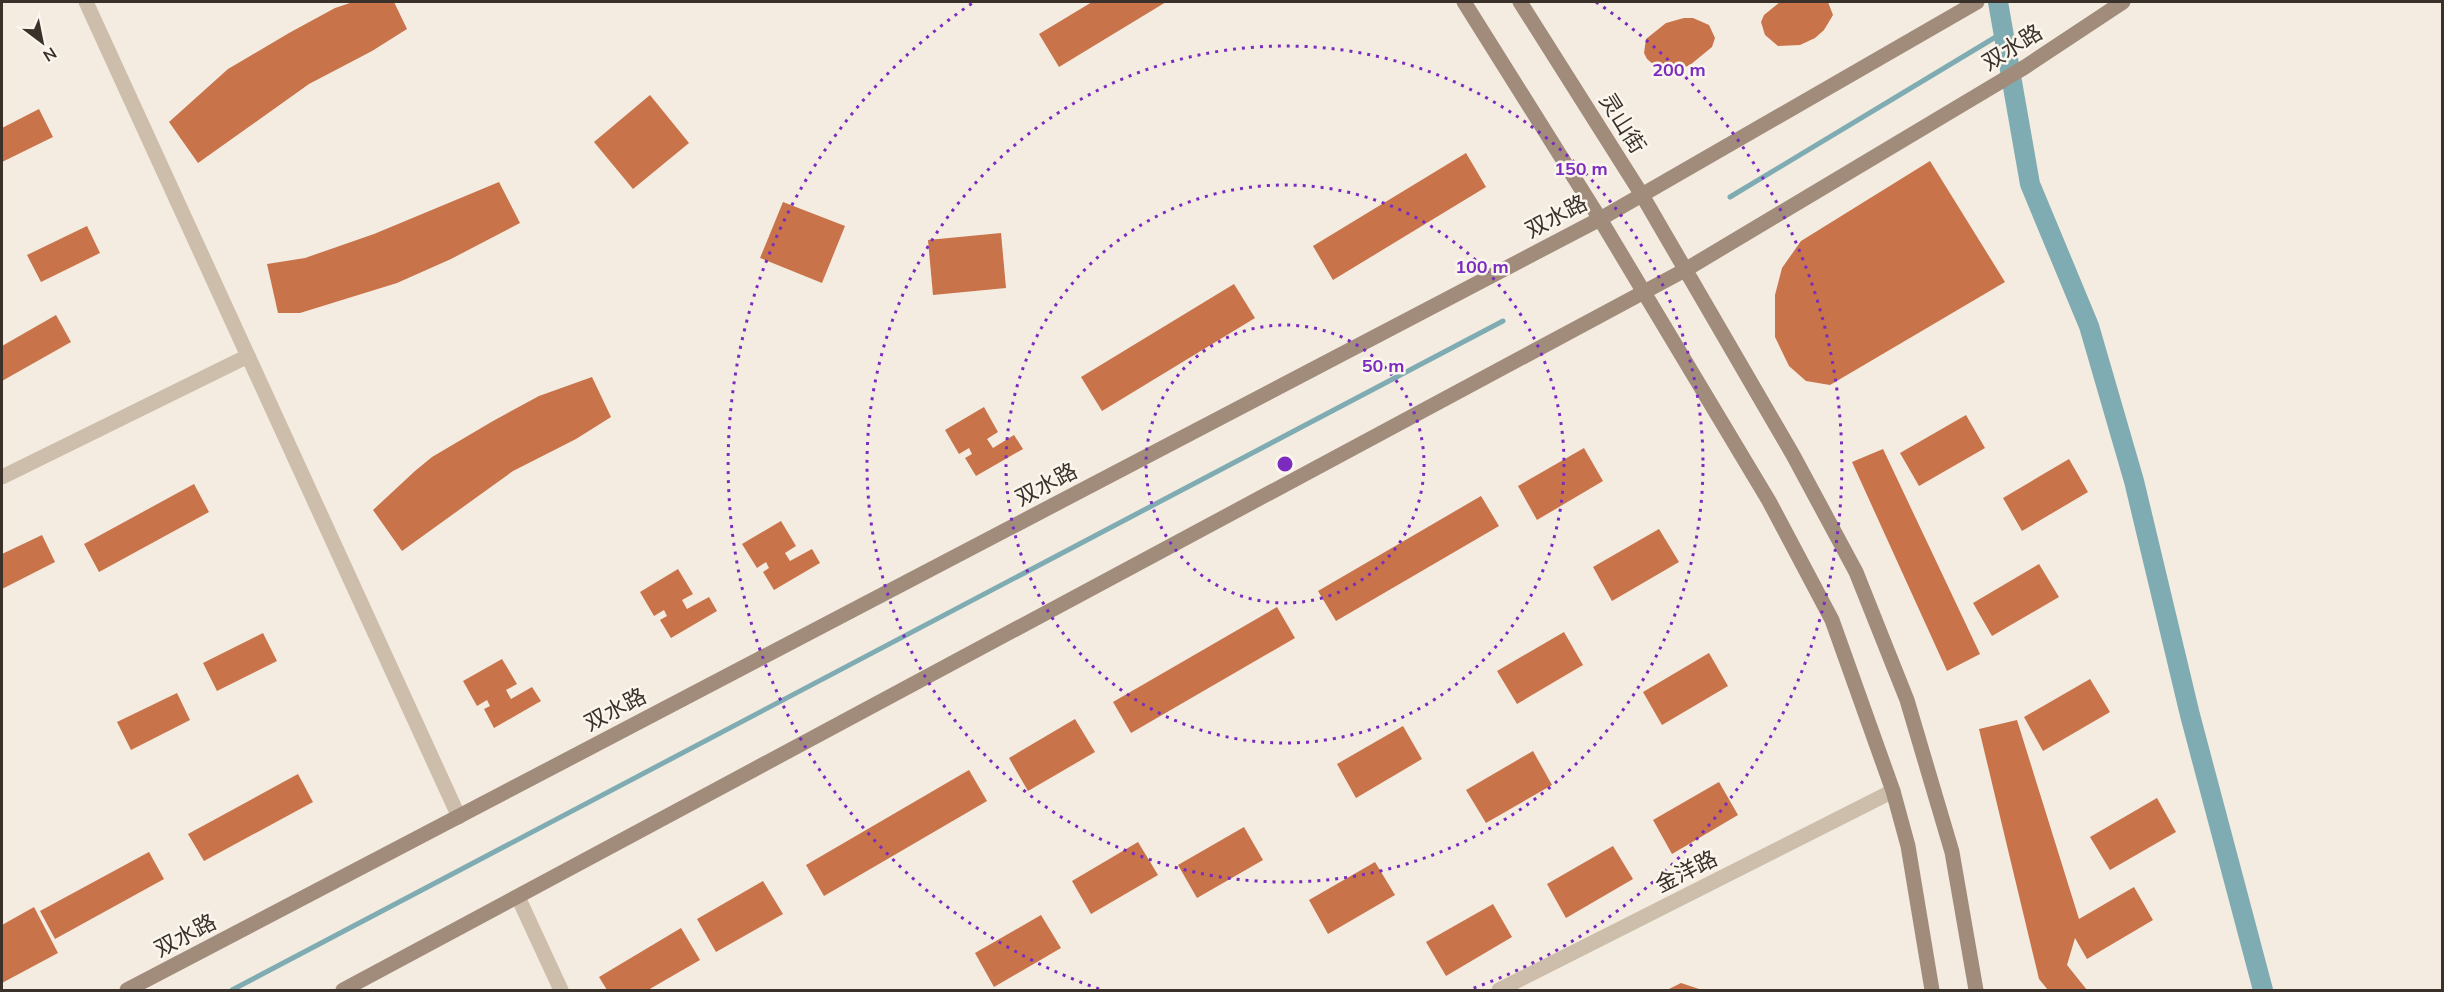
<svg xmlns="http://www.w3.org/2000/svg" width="2444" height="992" font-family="Mulish,'Noto Sans SC',sans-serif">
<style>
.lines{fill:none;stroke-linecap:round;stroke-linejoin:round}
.stream{stroke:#7eacb2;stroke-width:5}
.canal{stroke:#7eacb2;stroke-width:20}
.building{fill:#c8734a}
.minor{stroke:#cdbdab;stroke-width:15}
.tertiary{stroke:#cdbdab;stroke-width:15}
.secondary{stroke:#a18c7c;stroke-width:15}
.ring{fill:none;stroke:#7b2cbf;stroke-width:3;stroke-dasharray:3 6}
.labels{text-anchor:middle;stroke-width:5;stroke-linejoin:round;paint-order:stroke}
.street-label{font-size:22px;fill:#3b312b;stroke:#fbf6ed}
.centre{fill:#7b2cbf;stroke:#fbf6ed;stroke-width:3}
.ring-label{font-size:18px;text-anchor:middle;font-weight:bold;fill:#7b2cbf;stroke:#fbf6ed;stroke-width:5;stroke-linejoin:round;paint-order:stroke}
</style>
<rect width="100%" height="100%" fill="#f4ece0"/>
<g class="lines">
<g class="stream">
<path d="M1730 197 2004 32"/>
<path d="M232 990 1503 321"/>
</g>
<path class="canal" d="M1998 2 2030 184 2089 326 2134 481 2190 715 2263 990"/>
</g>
<g class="building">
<path d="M353 2H394L407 29 372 51 309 84 198 163 169 122 228 69 289 33 335 8Z"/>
<path d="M1092 2H1166L1059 67 1039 34Z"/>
<path d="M1780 2H1828L1833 15 1824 30 1815 38 1800 45 1778 46 1765 35 1761 22 1764 15Z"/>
<path d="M1684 18H1693L1709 25 1715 38 1712 47 1690 65 1681 69 1660 70 1647 59 1644 53 1646 39 1666 23Z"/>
<path d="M650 95 689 143 633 189 594 142Z"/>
<path d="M39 109 53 137 2 162V128Z"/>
<path d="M1466 153 1486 187 1333 280 1313 246Z"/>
<path d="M1930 161 2005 282 1830 385 1806 381 1789 366 1775 337V295L1782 268 1801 241Z"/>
<path d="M499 182 520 223 451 259 397 283 300 313H278L267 264 305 258 374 234Z"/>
<path d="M783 202 845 226 822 283 760 258Z"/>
<path d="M87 226 100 253 41 282 27 255Z"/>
<path d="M1001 233 1006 288 933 295 928 240Z"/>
<path d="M1234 284 1255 318 1102 411 1081 377Z"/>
<path d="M56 315 71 342 2 381V346Z"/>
<path d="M592 377 611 417 576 439 513 471 402 551 373 510 415 471 432 457 493 421 539 396Z"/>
<path d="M984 407 998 432 987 439 993 448 1014 435 1023 449 976 476 965 458 972 454 969 448 959 454 945 430Z"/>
<path d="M1966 415 1985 448 1919 486 1900 453Z"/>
<path d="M1584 448 1603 481 1537 520 1518 486Z"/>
<path d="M1883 449 1980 654 1947 671 1852 462Z"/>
<path d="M2069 459 2088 492 2022 531 2003 498Z"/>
<path d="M194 484 209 512 99 572 84 544Z"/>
<path d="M1481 496 1499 526 1336 621 1318 591Z"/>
<path d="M781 521 796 546 785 553 790 561 812 549 820 563 774 590 763 572 769 568 766 562 757 568 742 544Z"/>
<path d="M1659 529 1679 562 1612 601 1593 567Z"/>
<path d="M42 535 55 562 2 589V554Z"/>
<path d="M2039 564 2059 597 1992 636 1973 603Z"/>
<path d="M678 569 693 594 682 600 687 609 709 597 717 611 671 638 660 620 667 616 664 610 654 616 640 592Z"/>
<path d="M1277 607 1295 638 1131 733 1113 702Z"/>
<path d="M1564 632 1583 665 1517 704 1497 671Z"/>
<path d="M263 633 277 661 217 691 203 663Z"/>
<path d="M1709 653 1728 686 1662 725 1643 692Z"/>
<path d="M502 659 517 684 506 690 511 699 532 687 541 701 494 728 484 709 490 706 487 700 477 706 463 681Z"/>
<path d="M2090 679 2110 712 2043 751 2024 717Z"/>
<path d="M177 693 190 720 131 750 117 722Z"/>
<path d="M1075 719 1095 752 1028 791 1009 758Z"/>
<path d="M2017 720 2079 919 2134 887 2153 920 2087 959 2075 938 2067 965 2087 990H2048L2039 979 1979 729Z"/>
<path d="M1403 726 1422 759 1356 798 1337 764Z"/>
<path d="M1533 751 1552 785 1486 823 1466 790Z"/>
<path d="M969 770 987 801 824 896 806 865Z"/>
<path d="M298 774 313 802 204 861 188 834Z"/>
<path d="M1719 782 1738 815 1672 854 1653 820Z"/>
<path d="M2157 798 2176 832 2110 870 2090 837Z"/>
<path d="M1244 827 1263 860 1197 898 1178 865Z"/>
<path d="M1138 842 1158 875 1091 914 1072 881Z"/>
<path d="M1613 846 1633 879 1566 918 1547 884Z"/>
<path d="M149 852 164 879 55 939 40 911Z"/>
<path d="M1375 862 1395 895 1328 934 1309 900Z"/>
<path d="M763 881 783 914 716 952 697 919Z"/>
<path d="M1493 904 1512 937 1446 976 1426 942Z"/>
<path d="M34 907 58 953 2 983V925Z"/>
<path d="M1041 915 1061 948 994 987 975 953Z"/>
<path d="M681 928 700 960 648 990H607L599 977Z"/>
<path d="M1681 983 1702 990H1667Z"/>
</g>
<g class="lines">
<g class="minor">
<path d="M86 2 459 817"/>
<path d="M2 477 248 356"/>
<path d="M518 897 561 990"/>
</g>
<path class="tertiary" d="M1499 990 1893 791"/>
<g class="secondary">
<path d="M1464 2 1600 219 1769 501 1832 620 1893 791 1908 846 1932 990"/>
<path d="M1520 2 1642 195 1793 455 1856 572 1907 700 1952 852 1976 990"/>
<path d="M127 990 1600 219 1977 2"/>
<path d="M343 990 1685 270 2025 67 2123 2"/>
</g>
</g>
<g class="ring">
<circle cx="1285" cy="464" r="139"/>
<circle cx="1285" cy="464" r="279"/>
<circle cx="1285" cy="464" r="418"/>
<path d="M1099 989A557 557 0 0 1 974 2M1596 2A557 557 0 0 1 1471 989"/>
</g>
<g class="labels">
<g class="street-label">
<text transform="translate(2012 47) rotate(-32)" y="8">双水路</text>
<text transform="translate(1623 123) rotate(58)" y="8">灵山街</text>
<text transform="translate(1556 216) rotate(-28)" y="8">双水路</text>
<text transform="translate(1046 484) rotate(-28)" y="8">双水路</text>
<text transform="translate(615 709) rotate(-28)" y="8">双水路</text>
<text transform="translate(1686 871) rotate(-27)" y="8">金洋路</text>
<text transform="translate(185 935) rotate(-28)" y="8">双水路</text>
</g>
</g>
<circle cx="1285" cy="464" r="9" class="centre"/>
<g class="ring-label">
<text x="1679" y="76">200 m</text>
<text x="1581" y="175">150 m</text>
<text x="1482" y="273">100 m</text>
<text x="1383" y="372">50 m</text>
</g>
<rect width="2444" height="992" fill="none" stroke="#3b312b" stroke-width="6"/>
<g transform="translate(42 42) rotate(148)" stroke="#fbf6ed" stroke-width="4.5" paint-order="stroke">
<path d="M0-4.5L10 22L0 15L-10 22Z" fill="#3b312b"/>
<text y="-9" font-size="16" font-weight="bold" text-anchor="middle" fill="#3b312b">N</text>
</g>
</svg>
